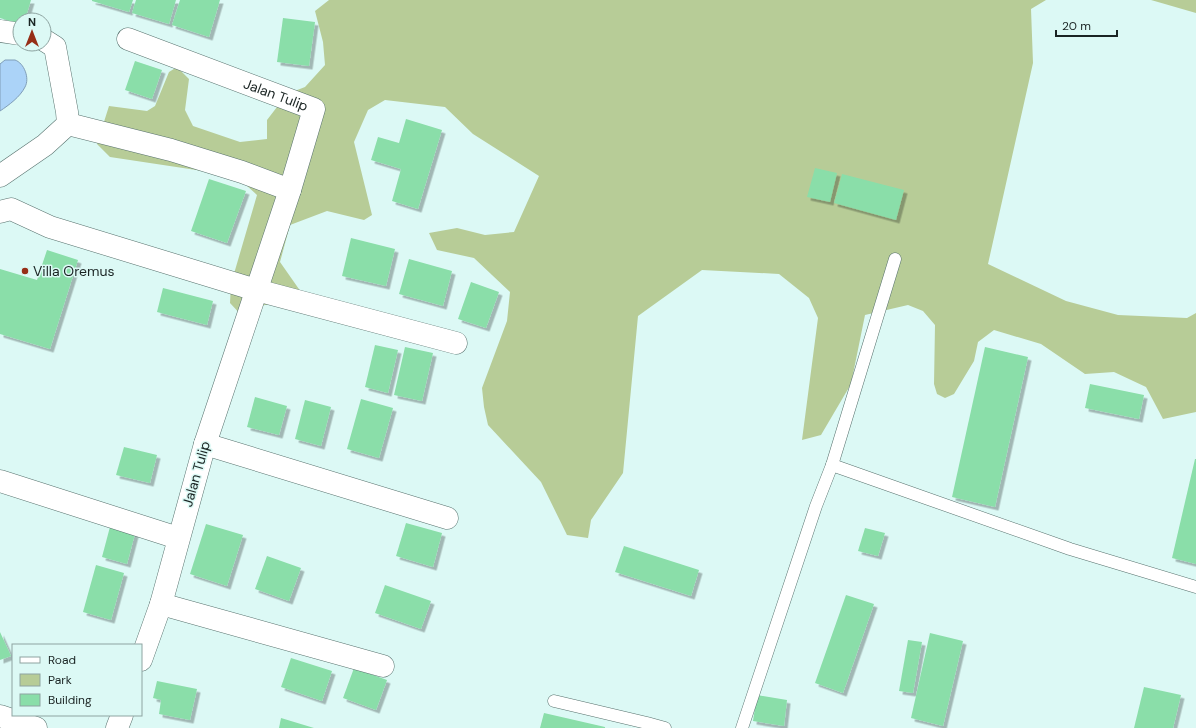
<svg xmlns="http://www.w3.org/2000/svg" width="1196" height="728" font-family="'DM Sans',sans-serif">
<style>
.green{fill:#b7cc97}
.water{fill:#abd3f8;stroke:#809eb8}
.building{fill:#8adea9;filter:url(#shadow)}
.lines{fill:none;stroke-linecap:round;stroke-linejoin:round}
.service-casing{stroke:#58726e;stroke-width:13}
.minor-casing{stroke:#58726e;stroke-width:23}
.service{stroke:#fff;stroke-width:12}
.minor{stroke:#fff;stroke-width:22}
.poi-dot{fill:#962e17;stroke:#dcf9f5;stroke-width:1.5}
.labels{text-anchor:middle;stroke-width:3;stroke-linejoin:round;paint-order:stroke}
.street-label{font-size:14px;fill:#1a2423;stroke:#dcf9f5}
.poi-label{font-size:14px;fill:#1a2423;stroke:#dcf9f5;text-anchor:start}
</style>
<defs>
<filter id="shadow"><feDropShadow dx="3.5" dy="3.5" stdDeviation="0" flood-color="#0004"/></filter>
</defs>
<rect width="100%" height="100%" fill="#dcf9f5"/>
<g class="green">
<path d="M329 0H1046L1031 9 1033 63 988 264 1066 301 1118 315 1187 318 1196 313V412L1163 419 1146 387 1114 372 1085 374 1041 344 994 330 978 342 974 361 954 394 945 398 937 394 934 384 935 325 923 311 908 305 865 315 851 384 821 435 802 440 818 318 809 298 779 274 702 270 638 316 623 473 591 520 588 538 567 535 541 482 488 425 484 407 482 388 507 321 510 292 474 258 437 250 429 233 457 228 485 235 514 232 539 176 473 134 445 107 385 100 368 110 354 142 372 215 364 220 327 211 290 225 280 262 301 292 296 300 259 306 243 317 230 303 231 284 257 195 236 176 110 157 97 144 109 106 147 111 155 106 169 72 177 67 189 79 185 110 193 126 240 142 267 139V120L287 94 305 87 325 65 323 42 315 11Z"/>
<path d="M1151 0H1196V13Z"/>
</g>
<path class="water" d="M5 60C8 60 12 60 15 60 24 63 30 78 25 87 20 97 9 105 0 111V64Z"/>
<g class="building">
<path d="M0 0H31L25 20H20V24L0 18Z"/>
<path d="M92 0H133L129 12 92 1Z"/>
<path d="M136 0H176L169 24 132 13Z"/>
<path d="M180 0H220L209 37 172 25Z"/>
<path d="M283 18 315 22 309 66 277 62Z"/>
<path d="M135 61 162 70 152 99 125 90Z"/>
<path d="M406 119 442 130 418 209 392 201 401 169 371 160 378 137 399 143Z"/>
<path d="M815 168 837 173 830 202 807 197Z"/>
<path d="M842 174 904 190 896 220 834 203Z"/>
<path d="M209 179 246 191 227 243 191 231Z"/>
<path d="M351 238 395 249 386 286 342 276Z"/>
<path d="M47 250 78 260 50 349 0 334V269L37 280Z"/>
<path d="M409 259 452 271 443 306 399 294Z"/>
<path d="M471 282 499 292 486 328 458 319Z"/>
<path d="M163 288 213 301 207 325 157 312Z"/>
<path d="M375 345 398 350 388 393 365 387Z"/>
<path d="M405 347 433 353 422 401 394 395Z"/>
<path d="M985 347 1028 357 995 507 952 497Z"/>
<path d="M1090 384 1144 395 1139 419 1085 408Z"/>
<path d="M255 397 287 406 279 435 247 427Z"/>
<path d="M361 399 393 408 379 458 347 449Z"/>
<path d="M305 400 331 407 321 446 295 439Z"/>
<path d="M124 447 157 455 150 483 116 475Z"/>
<path d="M1195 459H1196V564L1172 558Z"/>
<path d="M111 523 136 530 127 564 102 557Z"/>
<path d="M406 523 442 533 433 567 396 556Z"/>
<path d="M206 524 243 535 227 586 190 574Z"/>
<path d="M865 528 885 533 878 556 858 551Z"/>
<path d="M624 546 699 570 691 596 615 572Z"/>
<path d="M267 556 301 568 289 601 255 589Z"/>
<path d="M96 565 124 573 111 620 83 612Z"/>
<path d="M385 585 431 601 421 629 375 613Z"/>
<path d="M846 595 874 604 843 693 815 683Z"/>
<path d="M0 632 11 656 0 660Z"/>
<path d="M930 633 963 641 943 726 911 718Z"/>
<path d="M908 640 922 642 913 693 899 691Z"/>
<path d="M291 658 332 671 322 701 281 687Z"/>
<path d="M354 668 387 680 376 710 343 698Z"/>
<path d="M157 681 197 689 190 720 159 714 161 700 153 698Z"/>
<path d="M1144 687 1181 695 1173 728H1134Z"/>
<path d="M757 695 787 700 784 726 753 721Z"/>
<path d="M544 713 605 727V728H540Z"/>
<path d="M281 718 314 728H279Z"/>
</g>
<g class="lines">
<g class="service-casing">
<g id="service">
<path d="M832 465 1070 549 1196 587"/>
<path d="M554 701 647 723 665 728"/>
<path d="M742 728 816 506 832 465 895 259"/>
</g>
</g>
<g class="minor-casing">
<g id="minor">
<path d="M0 31 20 34"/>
<path id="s1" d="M128 39 314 109 290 190 205 444 161 604 141 660"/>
<path d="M68 124 171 150 242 172 290 190"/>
<path d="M0 176 45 145 68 124 67 112 55 47 44 40"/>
<path d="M0 212 11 209 50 227 256 290 456 343"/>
<path d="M205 444 447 518"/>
<path d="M0 481 178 538"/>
<path d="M161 604 383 666"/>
<path d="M0 716 36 728"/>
<path d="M117 728 122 715"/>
</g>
</g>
<use href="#service" class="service"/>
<use href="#minor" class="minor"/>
</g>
<circle class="poi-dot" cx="25" cy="271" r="4"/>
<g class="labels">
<g class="street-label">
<text dy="5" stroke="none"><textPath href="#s1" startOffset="158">Jalan Tulip</textPath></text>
<text transform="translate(196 474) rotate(-74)" y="5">Jalan Tulip</text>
</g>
<g class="poi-label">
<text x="33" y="276">Villa Oremus</text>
</g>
</g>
<rect x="12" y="644" width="130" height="72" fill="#dcf9f5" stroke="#8ea4a1"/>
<rect x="20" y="657" width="20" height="6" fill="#ffffff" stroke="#8ea4a1"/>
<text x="48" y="664" font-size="12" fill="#1a2423">Road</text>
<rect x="20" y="674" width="20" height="12" fill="#b7cc97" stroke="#8ea4a1"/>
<text x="48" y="684" font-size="12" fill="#1a2423">Park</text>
<rect x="20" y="694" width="20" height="12" fill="#8adea9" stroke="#8ea4a1"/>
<text x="48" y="704" font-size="12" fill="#1a2423">Building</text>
<g transform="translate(32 32)"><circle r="19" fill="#dcf9f5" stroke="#8ea4a1"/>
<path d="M0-3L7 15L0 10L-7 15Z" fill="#962e17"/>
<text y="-6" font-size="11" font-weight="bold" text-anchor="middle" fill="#1a2423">N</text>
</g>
<path d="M1056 30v6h61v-6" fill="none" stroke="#1a2423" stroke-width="2"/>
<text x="1062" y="30" font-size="12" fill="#1a2423" stroke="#dcf9f5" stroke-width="3" paint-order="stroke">20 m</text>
</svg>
